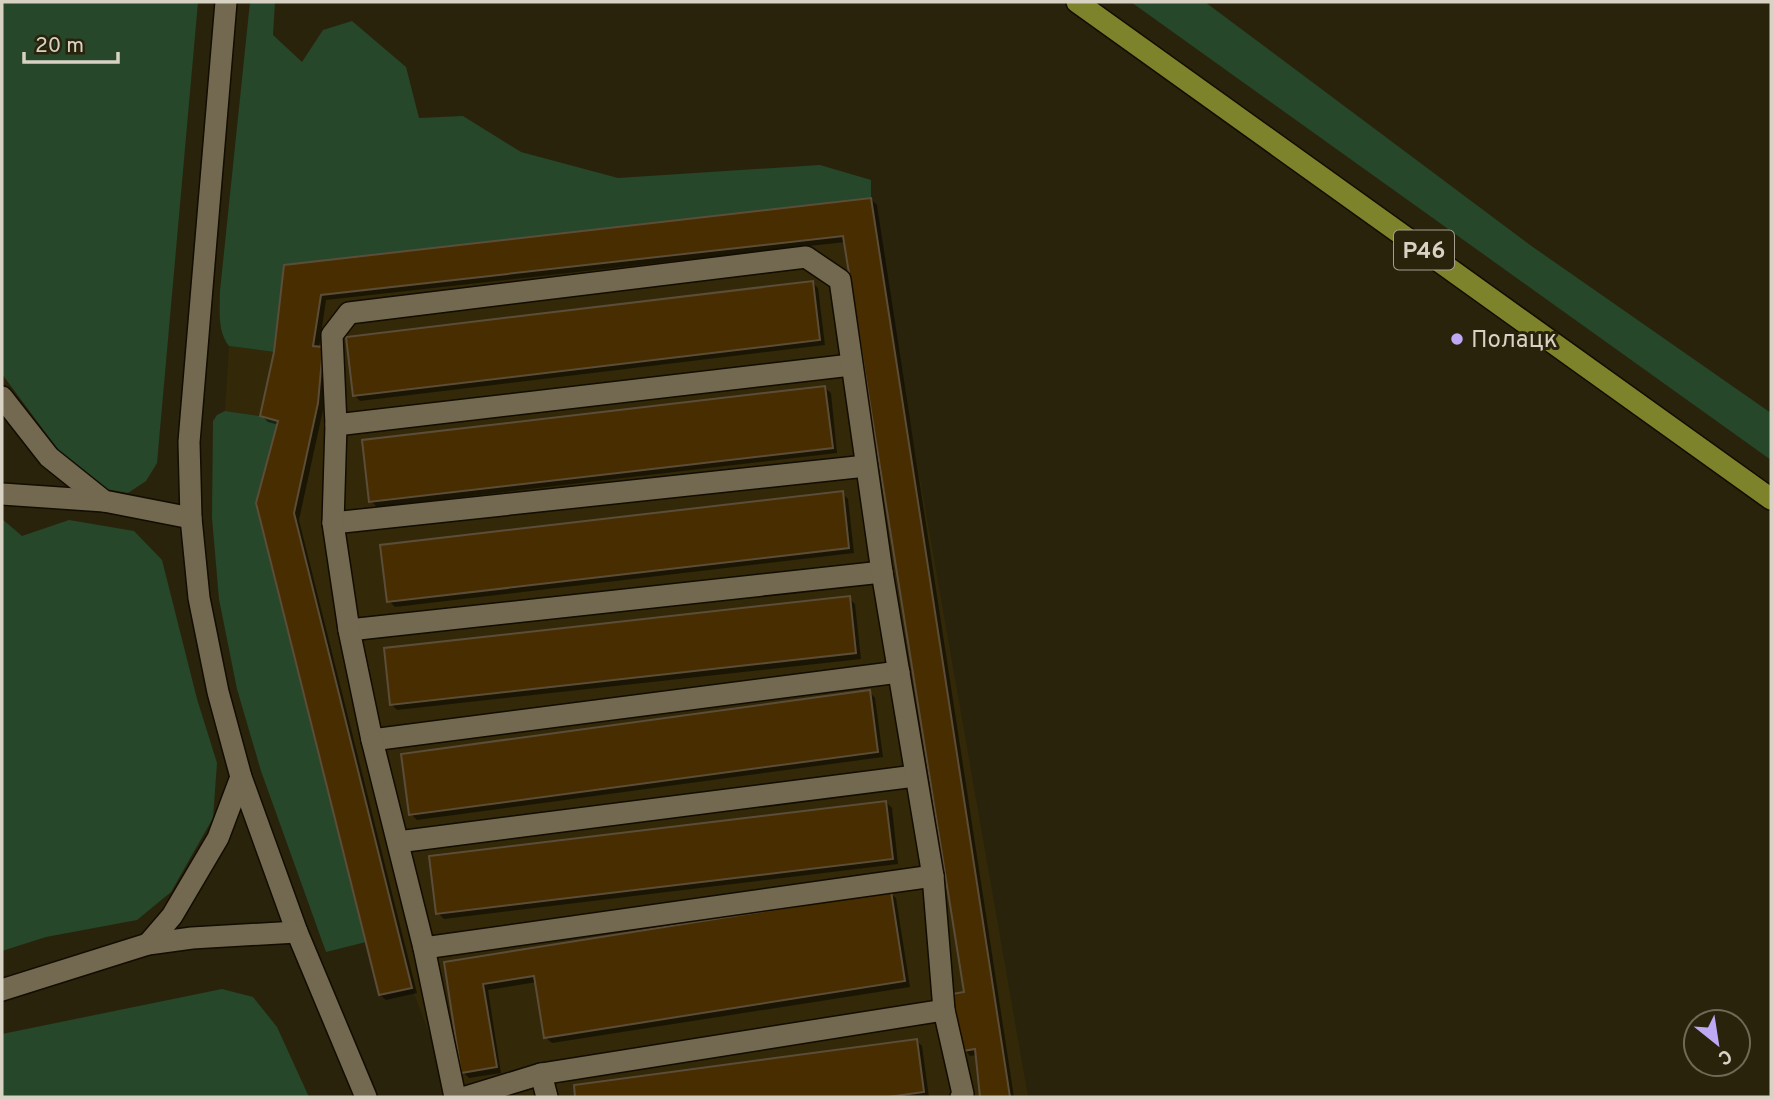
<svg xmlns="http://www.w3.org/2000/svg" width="1773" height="1099" font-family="Overpass,sans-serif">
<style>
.built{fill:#332909}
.green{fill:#264729}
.shadow{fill:#0007}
.building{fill:#482d00;stroke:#5c4d38;stroke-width:2}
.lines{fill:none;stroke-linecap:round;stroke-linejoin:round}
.minor-casing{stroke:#130c00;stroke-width:24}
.major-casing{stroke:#130c00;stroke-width:24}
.minor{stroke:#726950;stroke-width:21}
.major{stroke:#7d832b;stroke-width:21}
.poi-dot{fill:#bea9f5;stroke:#2a230c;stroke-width:2.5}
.labels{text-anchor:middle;stroke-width:6;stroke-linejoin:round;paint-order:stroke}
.shield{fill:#2a230c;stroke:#a39e8d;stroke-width:2}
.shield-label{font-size:23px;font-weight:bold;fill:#d7d2c4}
.poi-label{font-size:24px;fill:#d7d2c4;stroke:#2a230c;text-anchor:start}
</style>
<rect width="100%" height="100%" fill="#2a230c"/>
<path class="built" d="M871 198 1028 1097H453L412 988 379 995 256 503 260 416 225 411 229 346 273 352 284 265Z"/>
<g class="green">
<path d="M2 2H198L157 463 146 481 128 493 106 489 59 451 2 374Z"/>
<path d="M250 2H275L273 35 302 62 323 30 352 21 406 67 419 118 463 116 521 152 618 178 820 165 871 180V198L285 265 274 352 229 346C217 331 220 309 220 291Z"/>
<path d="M1131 2H1205L1530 245 1771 413V460Z"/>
<path d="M225 411 260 416 278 421 256 503 366 942 326 952 261 771 237 689 219 599 212 518 213 421 217 415Z"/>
<path d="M2 519 22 536 69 520 134 531 162 560 197 699 217 763 213 818 171 892 137 920 46 937 2 951Z"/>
<path d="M222 989 253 997 277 1027 309 1097H2V1034Z"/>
</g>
<g class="shadow">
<path d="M871 199 877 205 1014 1097H982L977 1055 970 1056 965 1050 966 993 846 242 326 300 319 348 328 355 323 410 299 520 417 993 386 1000 380 995 258 503 279 425 268 422 262 416 276 353 286 267Z"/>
<path d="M812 282 818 288 825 345 360 401 355 396Z"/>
<path d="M825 388 831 393 837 453 377 507 371 501Z"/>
<path d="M842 493 848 499 854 553 395 607 389 601Z"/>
<path d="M849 598 855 604 861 659 397 710 392 705Z"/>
<path d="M870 692 875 698 883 757 417 820 411 814Z"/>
<path d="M886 802 892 808 898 864 444 919 438 913Z"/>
<path d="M890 893 896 898 910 987 552 1043 546 1038 537 982 488 990 501 1073 469 1078 463 1072 446 963Z"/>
<path d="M916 1040 922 1046 929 1097H577L576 1087Z"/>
</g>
<g class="building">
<path d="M871 198 1010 1097H980L975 1049 963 1051 952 994 964 992 843 236 321 295 313 346 323 347 318 403 294 513 412 988 379 995 256 503 278 421 260 416 274 352 284 265Z"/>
<path d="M813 281 820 340 353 396 346 337Z"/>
<path d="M825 386 833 448 369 502 362 440Z"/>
<path d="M843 491 849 548 387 602 380 545Z"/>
<path d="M850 596 856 653 390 705 384 648Z"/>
<path d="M870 690 878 752 409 815 401 754Z"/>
<path d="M886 801 893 859 436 914 429 856Z"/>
<path d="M891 891 905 981 544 1038 534 976 483 984 497 1067 461 1073 444 962Z"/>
<path d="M917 1039 924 1092 888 1097H575L574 1085Z"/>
</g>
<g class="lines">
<g class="minor-casing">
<g id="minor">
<path d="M226 2 189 442 191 518 199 598 218 692 241 777 297 932 366 1097"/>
<path d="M2 397 49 457 104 501 191 518"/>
<path d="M336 425 851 365"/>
<path d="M2 494 104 501"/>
<path d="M333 523 866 466"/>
<path d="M349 630 882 572"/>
<path d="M372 740 899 672"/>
<path d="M398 842 915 776"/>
<path d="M148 944 172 916 218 838 241 777"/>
<path d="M424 948 933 876"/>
<path d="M2 990 148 944 192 938 297 932"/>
<path d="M541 1074 547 1097"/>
<path d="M455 1097 424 948 372 740 349 630 333 523 336 425 332 335 349 313 806 257 840 280 882 572 933 876 944 1010 963 1094 961 1097"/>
<path d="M466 1097 541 1074 944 1010"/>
</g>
</g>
<g class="major-casing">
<path id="major" d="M1077 2 1771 499"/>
</g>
<use href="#minor" class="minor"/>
<use href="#major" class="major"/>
</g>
<circle class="poi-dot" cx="1457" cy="339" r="7"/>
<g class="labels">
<rect class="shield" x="1394" y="230.5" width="60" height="39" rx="5"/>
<g class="shield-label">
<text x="1424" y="258">Р46</text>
</g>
<g class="poi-label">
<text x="1471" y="347">Полацк</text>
</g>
</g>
<rect width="1773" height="1099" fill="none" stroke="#d7d2c4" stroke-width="7"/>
<g transform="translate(1717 1043) rotate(150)"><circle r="33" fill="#2a230c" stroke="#6f6956" stroke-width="2"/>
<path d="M0-5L12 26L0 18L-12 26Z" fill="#bea9f5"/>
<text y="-10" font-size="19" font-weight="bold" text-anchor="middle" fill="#d7d2c4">С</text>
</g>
<path d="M24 52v10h94v-10" fill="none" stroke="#d7d2c4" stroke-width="3.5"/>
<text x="35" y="52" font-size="21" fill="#d7d2c4" stroke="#2a230c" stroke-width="5" paint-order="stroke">20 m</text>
</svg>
